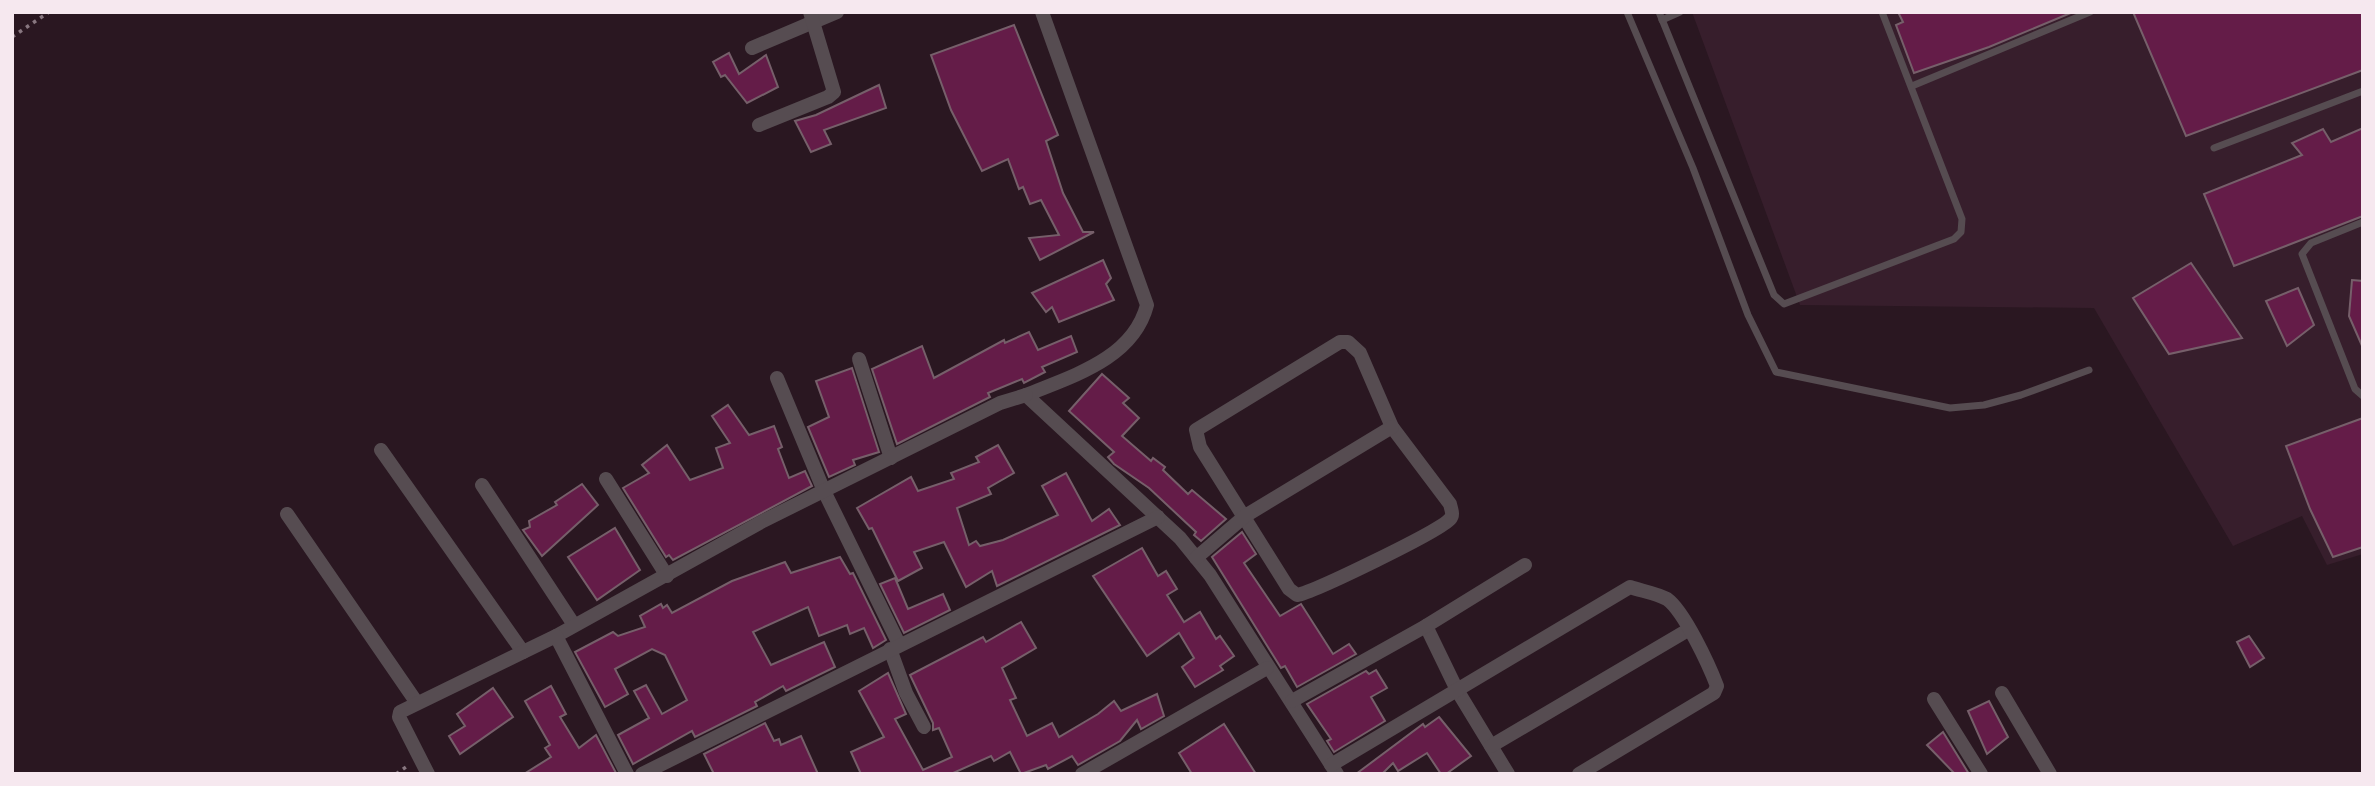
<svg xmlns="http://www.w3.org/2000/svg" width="2375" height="786" font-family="Quicksand,sans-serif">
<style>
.built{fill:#371e2c}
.building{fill:#641c48;stroke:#765f6a;stroke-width:2}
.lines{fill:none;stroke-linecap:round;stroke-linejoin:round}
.path{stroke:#887780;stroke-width:3.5;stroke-dasharray:3.5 5;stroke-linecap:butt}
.lane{stroke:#564c51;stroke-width:7}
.street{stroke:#564c51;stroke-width:14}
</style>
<rect width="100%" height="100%" fill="#2a1721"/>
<path class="built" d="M1692 12H2363V554L2327 565 2302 516 2233 546 2094 308 1800 305Z"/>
<g class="building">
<path d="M1898 12H2073L1989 47 1914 73 1896 25 1903 22Z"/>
<path d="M2133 12H2363V70L2186 136Z"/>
<path d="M1014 25 1058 135 1046 141 1063 193 1083 232H1094L1040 260 1029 238 1059 235 1041 200 1030 204 1023 187 1019 189 1008 159 982 171 951 110 931 55Z"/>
<path d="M729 53 739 74 766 55 778 87 747 103 725 75 721 77 713 62Z"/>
<path d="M879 85 886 108 824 130 831 144 811 152 795 121 816 115Z"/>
<path d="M2363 128V216L2234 266 2204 194 2302 155 2292 143 2323 129 2331 142Z"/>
<path d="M1103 260 1111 278 1106 284 1114 300 1059 322 1052 307 1046 312 1032 293Z"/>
<path d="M2191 263 2242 338 2169 354 2133 298Z"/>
<path d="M2352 280 2363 281V348L2349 316Z"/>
<path d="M2298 288 2314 325 2287 346 2266 301Z"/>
<path d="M1029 332 1038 350 1071 336 1077 352 1042 367 1045 372 1024 383 1022 379 988 393 990 397 897 444 872 369 922 346 934 378 1004 340 1005 343Z"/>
<path d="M852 368 879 452 853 460 855 465 829 477 808 427 829 417 816 381Z"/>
<path d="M1102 374 1129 398 1123 403 1139 418 1122 436 1151 461 1153 458 1165 467 1163 470 1188 494 1192 490 1226 519 1201 541 1194 535 1196 532 1149 488 1114 464 1108 457 1114 452 1069 411Z"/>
<path d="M728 405 749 435 774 426 782 447 778 449 789 478 805 471 812 486 673 560 669 555 666 557 623 488 649 473 642 465 667 445 690 480 723 468 716 448 730 443 712 416Z"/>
<path d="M2363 418V547L2333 557 2310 509 2286 446Z"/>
<path d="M998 445 1014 473 988 488 991 494 957 508 969 545 976 541 980 546 1003 540 1058 515 1042 486 1066 473 1092 521 1109 509 1120 525 997 586 992 571 966 587 944 542 914 552 922 568 898 581 872 528 869 529 857 508 911 477 918 491 954 479 951 473 979 462 976 457Z"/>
<path d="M582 484 598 505 542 556 523 530 530 527 529 521 557 505 555 502Z"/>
<path d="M615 528 640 570 597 600 568 557Z"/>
<path d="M1242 532 1256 554 1244 563 1280 616 1301 604 1333 654 1349 644 1356 654 1297 687 1285 666 1281 668 1212 557Z"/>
<path d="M1142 548 1158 576 1166 571 1177 589 1167 595 1184 622 1200 612 1216 639 1220 636 1234 656 1220 666 1223 670 1195 687 1182 667 1194 658 1179 633 1147 656 1093 576Z"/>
<path d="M840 557 850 574 853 573 886 640 873 648 864 628 850 634 847 625 819 636 808 607 753 632 771 665 824 642 835 667 786 691 783 686 755 702 757 706 695 737 692 731 633 764 618 735 649 718 634 691 646 685 662 714 687 700 665 655 652 649 615 669 628 694 605 707 575 652 613 632 618 636 645 627 640 616 661 604 663 608 667 605 672 613 732 581 785 562 791 573Z"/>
<path d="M895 578 908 609 943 594 950 610 904 633 880 584Z"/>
<path d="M1021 622 1036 648 1002 668 1016 698 1010 700 1027 736 1052 723 1059 737 1098 714 1114 701 1121 711 1157 694 1164 716 1141 729 1137 720 1120 741 1078 765 1072 756 1048 769 1046 765 1021 774 1010 752 994 761 991 756 951 774H861L851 752 884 737 859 691 888 673 906 714 895 719 923 770 952 757 939 728 933 730V723L910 675 983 637 986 642Z"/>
<path d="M2249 636 2264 658 2250 667 2237 642Z"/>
<path d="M1376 670 1387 688 1371 697 1385 721 1334 752 1327 741 1331 739 1307 704 1366 671 1369 674Z"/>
<path d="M551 686 566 714 560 717 579 748 596 735 616 773 524 774 551 757 545 748 550 745 525 701Z"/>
<path d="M493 688 513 717 460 754 449 736 465 726 457 714Z"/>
<path d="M1989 701 2008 737 1987 754 1968 711Z"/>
<path d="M1439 717 1471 756 1446 774H1441L1427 753 1398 771 1393 763 1382 774H1356L1423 724 1425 727Z"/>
<path d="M765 723 774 741 779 739 781 745 801 736 818 774H714L704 754Z"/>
<path d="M1224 724 1256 774H1192L1179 753Z"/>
<path d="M1943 732 1969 774H1955L1927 745Z"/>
</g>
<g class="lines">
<g class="path">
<path d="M12 37 49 12"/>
<path d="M396 774 406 767"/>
</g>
<g class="lane">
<path d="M1627 12 1693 168 1748 315 1776 372 1950 408 1984 405 2021 395 2089 370"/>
<path d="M1659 12 1774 295 1784 304 1954 239 1961 232 1962 219 1882 12"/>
<path d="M1662 20 1680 12"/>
<path d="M1912 86 2090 12"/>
<path d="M2214 148 2363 91"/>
<path d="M2363 222 2311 243 2302 254 2355 389 2363 396"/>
</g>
<g class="street">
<path d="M1042 12 1147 305C1133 359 1072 376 1026 395L1180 538 1210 575 1337 774"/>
<path d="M752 48 837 12"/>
<path d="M759 125 828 97 834 92 810 12"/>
<path d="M1340 342H1348L1360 353 1392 427 1450 504C1451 509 1454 515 1450 519 1440 531 1314 592 1297 595L1289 589 1200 447 1196 430Z"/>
<path d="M859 359 891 458"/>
<path d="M777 378 824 491 899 644"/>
<path d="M381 450 523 652"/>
<path d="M606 479 667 576"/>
<path d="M482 485 574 625"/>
<path d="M287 514 417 703"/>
<path d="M1196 558 1245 516 1392 427"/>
<path d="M1426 626 1457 690 1508 774"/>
<path d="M556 636 763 521 1000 403 1026 395"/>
<path d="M890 649 906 693 924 727"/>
<path d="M2002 693 2050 774"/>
<path d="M1934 699 1981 774"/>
<path d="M1292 701 1426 626 1525 565"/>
<path d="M1491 746 1688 630"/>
<path d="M1331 765 1630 587C1642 591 1656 593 1667 599 1684 611 1709 665 1717 686L1714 693 1579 774"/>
<path d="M428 774 399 717 400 712 556 636 627 774"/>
<path d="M642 774 1158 517"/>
<path d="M1082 774 1267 668"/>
</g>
</g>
<rect width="2375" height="786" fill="none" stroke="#f6e8ef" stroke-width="28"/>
</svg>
